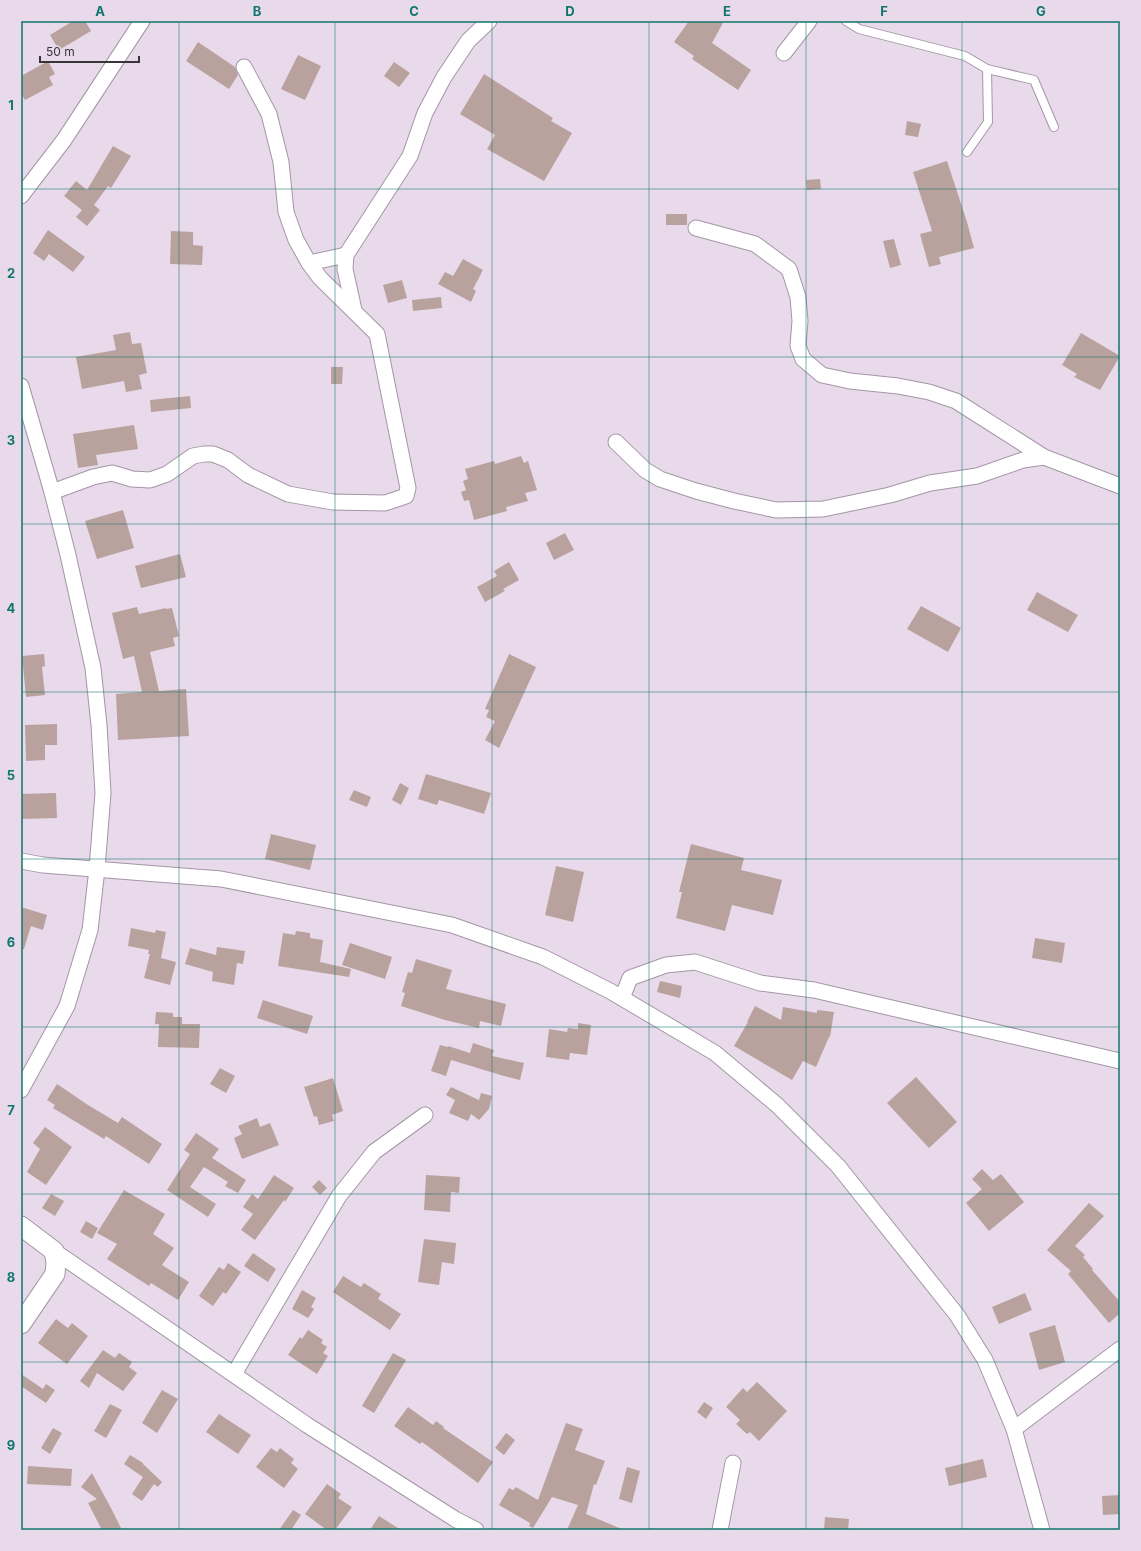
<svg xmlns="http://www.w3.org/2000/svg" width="1141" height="1551" font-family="Inter,sans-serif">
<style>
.building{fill:#b9a29e}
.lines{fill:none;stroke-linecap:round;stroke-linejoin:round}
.service-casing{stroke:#a396a5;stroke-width:10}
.minor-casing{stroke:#a396a5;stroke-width:17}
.tertiary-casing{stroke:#a396a5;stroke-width:21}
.service{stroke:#fff;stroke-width:8}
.minor{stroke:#fff;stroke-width:15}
.tertiary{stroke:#fff;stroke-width:19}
.grid{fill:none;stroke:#0f766e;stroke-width:1;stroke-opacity:0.55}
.neatline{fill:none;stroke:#0f766e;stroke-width:1.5}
.grid-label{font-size:13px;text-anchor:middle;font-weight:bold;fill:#0f766e}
</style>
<rect width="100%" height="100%" fill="#e8daea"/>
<g class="building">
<path d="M73 21H85L91 31 59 50 50 35Z"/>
<path d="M689 21H724L712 43 751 70 738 90 692 59 694 56 674 42Z"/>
<path d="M198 42 235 67 238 75 229 89 186 61Z"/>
<path d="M298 55 321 66 305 100 281 89Z"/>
<path d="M48 61 55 74 49 77 53 85 25 100 21 93V76Z"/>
<path d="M394 62 410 73 399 87 384 76Z"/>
<path d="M484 74 553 118 551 121 572 133 544 181 487 149 495 135 460 114Z"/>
<path d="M907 121 921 124 918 137 905 135Z"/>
<path d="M113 146 131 156 111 188 108 186 94 205 100 210 87 226 76 217 82 210 64 196 76 181 87 190Z"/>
<path d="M947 161 967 222 974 248 939 257 941 264 929 267 920 234 932 231 913 172Z"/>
<path d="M820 179 821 189 807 190 806 180Z"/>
<rect x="666" y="214" width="21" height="11"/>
<path d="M48 230 85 257 73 272 49 254 44 261 33 253Z"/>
<path d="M171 231 193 232V245L203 246 202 265 170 264Z"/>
<path d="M894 239 901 265 890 268 883 241Z"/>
<path d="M463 259 483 270 473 289 476 291 471 302 438 284 445 272 453 276Z"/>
<path d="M402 280 407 298 388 303 383 285Z"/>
<path d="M441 297 442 308 413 311 412 300Z"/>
<path d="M130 332 132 344 141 343 147 373 139 375 142 389 126 392 124 381 82 389 76 357 116 350 113 335Z"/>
<path d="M1081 333 1120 356 1100 390 1074 377 1077 374 1062 365Z"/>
<path d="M331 367H343L342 384H331Z"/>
<path d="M190 396 191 408 151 412 150 400Z"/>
<path d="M134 425 138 449 96 455 98 465 78 468 73 434Z"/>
<path d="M521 456 524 463 528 461 537 490 525 493 528 501 506 507 507 511 474 520 469 500 464 501 461 492 466 490 463 481 468 479 465 469 494 461 495 464Z"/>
<path d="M123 510 134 548 97 559 85 521Z"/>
<path d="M565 533 574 550 554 560 546 543Z"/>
<path d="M180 554 186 577 141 588 135 566Z"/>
<path d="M509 562 519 580 503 589 505 591 485 602 477 587 497 576 494 571Z"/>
<path d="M1037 592 1078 615 1068 632 1027 610Z"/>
<path d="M921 606 961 628 948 652 907 629Z"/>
<path d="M137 607 139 614 166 608V609L172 608 179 636 173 638 175 646 150 652 159 691 186 689 189 736 118 740 116 694 142 692 134 656 123 659 112 613Z"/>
<path d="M44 654 45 666 42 667 45 695 26 697 22 656Z"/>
<path d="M509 654 536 667 499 748 485 740 495 721 486 717 489 710 485 709Z"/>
<path d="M57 724V745H45V760L26 761 25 725Z"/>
<path d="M426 774 491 793 484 814 439 800 437 805 418 799Z"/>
<path d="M400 783 409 788 401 805 392 800Z"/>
<path d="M354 790 371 797 367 807 349 800Z"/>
<path d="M56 793 57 818 21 819V794Z"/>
<path d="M271 834 316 845 310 870 265 859Z"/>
<path d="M691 844 744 858 741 870 782 880 773 915 732 905 725 931 676 918 682 892H679Z"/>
<path d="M556 866 584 872 573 922 545 915Z"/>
<path d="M21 907 47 915 43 930 31 926 24 949H21Z"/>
<path d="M131 928 155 933 156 930 166 932 161 958 176 962 170 985 144 978 150 954H148L149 950 128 946Z"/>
<path d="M296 931 310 933V938L323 940 320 962 351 969 349 977 278 966 283 933 295 935Z"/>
<path d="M1035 938 1065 943 1062 963 1032 958Z"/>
<path d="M350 943 392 957 385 979 342 965Z"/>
<path d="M217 947 245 951 243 964 237 963 234 985 212 981 213 972 185 964 190 948 216 955Z"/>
<path d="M416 959 452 970 446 989 506 1004 501 1026 480 1021 479 1028 445 1020 401 1006 405 993 402 992 408 972 412 973Z"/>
<path d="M660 981 682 986 680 998 657 992Z"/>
<path d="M263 1000 313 1016 307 1034 257 1018Z"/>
<path d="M755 1006 781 1020 783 1007 817 1013V1010L834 1012 830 1037H829L816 1067 803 1061 792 1080 734 1046 748 1022H747Z"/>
<path d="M156 1012 173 1013V1017H182V1024H200L199 1048 158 1047 159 1024H155Z"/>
<path d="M578 1023 591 1025 587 1055 570 1053 569 1060 546 1057 549 1029 567 1032 568 1028 578 1029Z"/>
<path d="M473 1043 494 1050 492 1056 524 1063 520 1080 504 1076 451 1060 446 1076 431 1071 440 1045 448 1047V1046L470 1053Z"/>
<path d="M220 1068 235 1076 226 1093 210 1084Z"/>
<path d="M916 1077 957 1122 929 1148 887 1103Z"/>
<path d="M333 1078 343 1111 332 1115 334 1121 319 1125 317 1116 314 1117 304 1087Z"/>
<path d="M57 1084 88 1105 118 1123 122 1117 162 1144 149 1164 106 1136 104 1139 53 1108 55 1105 47 1100Z"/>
<path d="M451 1087 479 1100 481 1093 492 1096 489 1109 479 1120 471 1114 468 1121 449 1113 455 1100 446 1095Z"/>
<path d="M257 1118 260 1127 270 1123 279 1145 242 1159 234 1138 242 1134 238 1126Z"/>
<path d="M45 1127 72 1147 46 1185 27 1172 40 1149 33 1143Z"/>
<path d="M196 1133 219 1149 212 1158 246 1180 238 1193 225 1186 228 1182 204 1167 190 1187 216 1204 208 1217 167 1190 190 1154 184 1150Z"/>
<path d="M982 1169 993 1180 1001 1174 1024 1202 989 1231 966 1203 982 1189 972 1179Z"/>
<path d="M274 1175 294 1188 285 1202 284 1200 255 1240 241 1230 253 1214 243 1207 252 1194 258 1199Z"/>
<path d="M426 1175 460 1177 459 1193 451 1192 450 1212 424 1210Z"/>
<path d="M319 1180 327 1188 320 1195 312 1187Z"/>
<path d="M124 1190 165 1214 153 1234 174 1248 162 1265 189 1282 178 1300 151 1283 149 1286 107 1259 117 1244 97 1233Z"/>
<path d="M51 1194 64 1201 55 1216 42 1208Z"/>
<path d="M1089 1203 1104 1216 1075 1246 1085 1255 1083 1257 1093 1269 1092 1270 1120 1302V1313L1109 1323 1068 1274 1071 1271 1047 1250Z"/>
<path d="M86 1221 98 1228 92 1239 80 1232Z"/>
<path d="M424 1239 456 1243 454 1264 442 1262 439 1285 418 1282Z"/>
<path d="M253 1253 276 1269 268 1282 244 1266Z"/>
<path d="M228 1263 241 1272 226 1294 223 1292 213 1306 199 1296 219 1267 224 1270Z"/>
<path d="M343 1276 361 1287 364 1283 381 1294 378 1299 401 1314 390 1330 333 1292Z"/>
<path d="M302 1290 316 1298 311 1307 314 1309 308 1318 292 1309Z"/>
<path d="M1025 1293 1032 1310 999 1324 992 1307Z"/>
<path d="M56 1319 68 1328 72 1323 88 1336 67 1364 38 1343Z"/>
<path d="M1055 1325 1065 1362 1039 1370 1029 1333Z"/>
<path d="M308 1330 323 1340 321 1343 327 1347 323 1353 328 1356 317 1374 288 1355 300 1337 302 1339Z"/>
<path d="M103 1350 115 1358 119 1353 132 1362 129 1367 137 1373 123 1391 97 1373 89 1388 80 1381Z"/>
<path d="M393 1353 406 1360 374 1413 362 1406Z"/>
<path d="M21 1374 43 1389 46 1384 55 1390 46 1403 21 1386Z"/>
<path d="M757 1382 787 1411 759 1441 750 1432 747 1434 736 1424 740 1420 726 1407 743 1388 747 1392Z"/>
<path d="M162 1390 178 1399 157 1433 142 1423Z"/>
<path d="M704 1402 713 1408 706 1419 697 1412Z"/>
<path d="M110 1404 122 1410 106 1438 94 1431Z"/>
<path d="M408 1407 433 1425 436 1421 444 1427 443 1428 493 1462 478 1483 422 1442 420 1444 394 1426Z"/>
<path d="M219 1414 251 1435 238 1454 206 1432Z"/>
<path d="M566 1423 583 1429 575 1450 605 1461 596 1485 594 1484 586 1514 624 1530H567L578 1505 552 1497 533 1528 529 1526 530 1523 499 1505 509 1488 513 1490 516 1487 538 1500Z"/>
<path d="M53 1428 62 1433 50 1454 41 1448Z"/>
<path d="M506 1433 515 1440 504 1455 495 1448Z"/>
<path d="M271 1448 277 1452 280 1448 294 1459 291 1463 298 1469 284 1488 256 1467Z"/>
<path d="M130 1455 143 1463V1464L162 1482 158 1487 154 1484 142 1501 132 1494 143 1477 124 1464Z"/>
<path d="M983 1459 987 1477 949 1486 945 1468Z"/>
<path d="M28 1466 72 1469 71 1486 27 1484Z"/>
<path d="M627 1467 640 1471 632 1503 619 1499Z"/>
<path d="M92 1473 112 1510 122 1530H102L88 1503 97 1499 81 1487Z"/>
<path d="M327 1484 341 1494 338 1498 352 1507 335 1530H327L305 1514Z"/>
<path d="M1120 1495V1514L1103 1515 1102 1496Z"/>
<path d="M293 1510 301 1515 291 1530H279Z"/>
<path d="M379 1516 401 1530H370Z"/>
<path d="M825 1517 849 1519 848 1530H824Z"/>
</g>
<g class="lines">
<g class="service-casing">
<g id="service">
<path d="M846 21 859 29 965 56 987 69 1034 80 1054 127"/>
<path d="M967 152 988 122 987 69"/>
</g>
</g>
<g class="minor-casing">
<g id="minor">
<path d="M784 53 809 21"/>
<path d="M21 196 64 140 142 21"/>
<path d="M696 228 755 244 789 269 798 297 800 321 798 346 803 359 822 375 850 381 898 386 929 392 956 401 1044 457 1120 486"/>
<path d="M309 263 346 255"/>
<path d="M354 310 345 269 346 255 410 156 425 113 444 77 468 41 489 21"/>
<path d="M21 386 52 492 68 555 93 668 99 725 103 793 97 869 90 930 67 1006 21 1090"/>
<path d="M616 442 645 470 660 479 696 491 734 501 776 510 823 509 890 495 930 483 977 476 1023 460 1044 457"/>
<path d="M52 492 93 477 112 473 132 479 150 480 167 474 193 456 204 454H213L228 460 248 475 288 494 333 502 385 503 406 496 408 488 377 334 320 278 309 263 296 240 286 212 281 162 269 114 244 67"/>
<path d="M21 861 43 865 221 879 452 925 543 957 610 991 715 1053 777 1105 838 1166 957 1315 985 1360 1014 1429 1042 1530"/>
<path d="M622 998 630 978 666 965 695 962 760 983 814 990 1120 1061"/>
<path d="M54 1251 307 1425 455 1519 476 1530"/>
<path d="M234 1374 339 1196 374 1152 425 1115"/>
<path d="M1014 1429 1120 1349"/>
<path d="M720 1530 733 1463"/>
</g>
</g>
<g class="tertiary-casing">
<path id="tertiary" d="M21 1226 54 1251 56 1262 55 1274 21 1324"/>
</g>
<use href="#service" class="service"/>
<use href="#minor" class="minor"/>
<use href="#tertiary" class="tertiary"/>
</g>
<path class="grid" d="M179 21V1530M335 21V1530M492 21V1530M649 21V1530M806 21V1530M962 21V1530M21 189H1120M21 357H1120M21 524H1120M21 692H1120M21 859H1120M21 1027H1120M21 1194H1120M21 1362H1120"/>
<rect width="1141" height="1551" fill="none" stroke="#e8daea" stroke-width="44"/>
<path d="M40 56v6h99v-6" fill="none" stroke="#39343a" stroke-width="2"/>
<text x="46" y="56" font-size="12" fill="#39343a" stroke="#e8daea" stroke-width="3" paint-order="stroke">50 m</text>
<rect x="22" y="22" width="1097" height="1507" class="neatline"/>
<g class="grid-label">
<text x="100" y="16">A</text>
<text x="257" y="16">B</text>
<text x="414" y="16">C</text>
<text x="570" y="16">D</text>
<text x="727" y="16">E</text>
<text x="884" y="16">F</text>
<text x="1041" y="16">G</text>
<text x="11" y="110">1</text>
<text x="11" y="278">2</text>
<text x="11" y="445">3</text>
<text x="11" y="613">4</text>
<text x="11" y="780">5</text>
<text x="11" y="947">6</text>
<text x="11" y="1115">7</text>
<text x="11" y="1282">8</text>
<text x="11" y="1450">9</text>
</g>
</svg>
